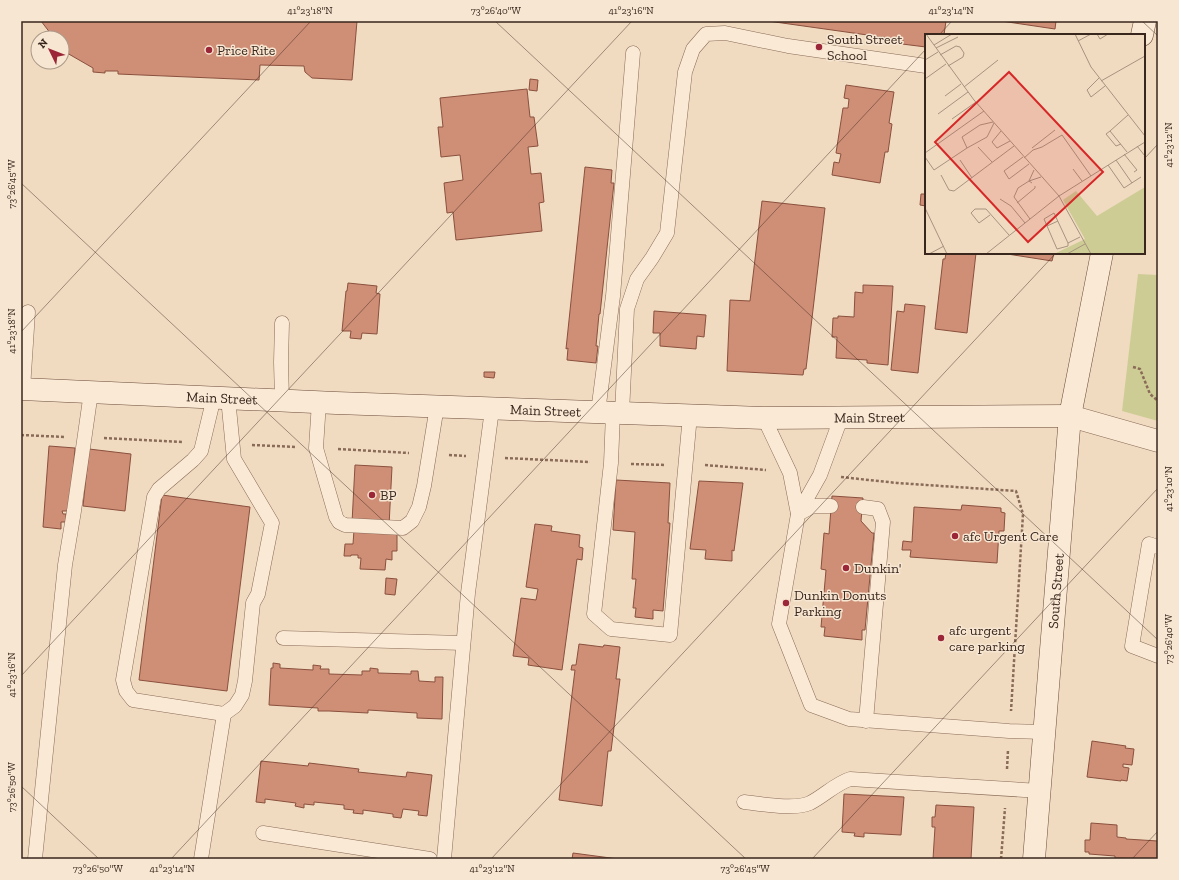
<svg xmlns="http://www.w3.org/2000/svg" width="1179" height="880" font-family="'Zilla Slab',serif">
<style>
.green{fill:#cecc95}
.building{fill:#cf8e76;stroke:#8a503d}
.lines{fill:none;stroke-linecap:round;stroke-linejoin:round}
.lane-casing{stroke:#8a6b58;stroke-width:15}
.street-casing{stroke:#8a6b58;stroke-width:23}
.secondary-casing{stroke:#6c4c3b;stroke-width:23}
.path{stroke:#8a6b58;stroke-width:2.5;stroke-dasharray:3 2;stroke-linecap:butt}
.lane{stroke:#fae9d5;stroke-width:14}
.street{stroke:#fae9d5;stroke-width:22}
.secondary{stroke:#fae9d5;stroke-width:22}
.ticks{fill:none;stroke:#39261d;stroke-width:1;stroke-opacity:0.45}
.poi-dot{fill:#9b2638;stroke:#f7e6d1;stroke-width:1.5}
.labels{text-anchor:middle;stroke-width:3;stroke-linejoin:round;paint-order:stroke}
.poi-label{font-size:14px;fill:#39261d;stroke:#f7e6d1;text-anchor:start}
.street-label{font-size:14px;fill:#39261d;stroke:#f7e6d1}
.inset-road{fill:none;stroke:#a7937f;stroke-width:1}
.view{fill:#d62828;fill-opacity:0.15;stroke:#d62828;stroke-width:2}
.inset-edge{fill:none;stroke:#39261d;stroke-width:2}
.neatline{fill:none;stroke:#39261d;stroke-width:1.5}
.ticks-label{font-size:10px;text-anchor:middle;fill:#39261d}
</style>
<rect width="100%" height="100%" fill="#f0dbc1"/>
<path class="green" d="M1138 274 1158 275V421L1122 411Z"/>
<g class="building">
<path d="M41 21H357L352 80 312 78 305 72 304 66 260 65 259 80 118 74V71H105V73L93 72V68L67 53 62 48V38H54Z"/>
<path d="M768 21H946L944 35H926V47L902 44 903 40Z"/>
<path d="M1001 21H1056L1055 29Z"/>
<path d="M530 79 538 80 537 91 529 90Z"/>
<path d="M846 85 894 92 889 123 892 124 888 152H885L880 183 832 175 834 162 839 163 841 154 836 153 843 108H848L849 99 844 98Z"/>
<path d="M527 89 530 117H534L538 146 528 147 531 174 541 173 544 202 539 203 542 231 456 240 453 212 447 213 444 183 463 180 460 155 441 157 438 127H443L440 98Z"/>
<path d="M585 167 612 170 611 183H614L600 314H599L596 346H598L596 363 567 360 568 348 566 349Z"/>
<path d="M921 194H926V206L920 205Z"/>
<path d="M762 201 825 208 806 369H804L803 375 727 371 730 300 750 301Z"/>
<path d="M946 253H976L967 333 935 329 943 259H945Z"/>
<path d="M1001 253H1054L1052 261Z"/>
<path d="M348 283 377 286 376 293 380 294 377 334 362 333 361 339 350 338 351 331H342L346 291H347Z"/>
<path d="M863 285 893 286 888 365 867 363V360L836 358 837 337H832L833 318H838V316L854 317 855 292 863 293Z"/>
<path d="M905 304 925 306 918 373 891 370 897 311 904 312Z"/>
<path d="M654 311 706 315 704 337 697 336 696 349 660 346V333H653Z"/>
<path d="M484 372H495L494 378 484 377Z"/>
<path d="M49 446 75 448 70 511H62L63 514H66V522H61V529L43 527Z"/>
<path d="M89 449 131 454 125 511 83 506Z"/>
<path d="M355 465 392 467 389 526 352 523Z"/>
<path d="M616 480 670 483 668 523H670L663 611 653 610V619L635 617 636 608H633L636 579H632L635 532 613 530Z"/>
<path d="M699 481 743 483 734 551 732 550V561L705 559 706 550 690 549Z"/>
<path d="M162 495 250 507 227 691 139 680Z"/>
<path d="M832 496 863 498 861 521 872 533H874L865 630H862V640L824 636 825 627H821L826 570 821 569 824 533 829 534Z"/>
<path d="M962 505 1001 508V512L1005 513 1004 531H999L997 563 910 557 911 550H902L903 541 912 542 914 507 961 510Z"/>
<path d="M535 524 552 526 551 531 580 535 579 547 583 548 582 560 577 559 562 670 528 665 529 658 513 656 521 598 536 600 538 589 526 587Z"/>
<path d="M354 530 397 532V551H392V560L386 559 385 570 360 569 361 558H358V555H351V556H344L345 544H353Z"/>
<path d="M386 578 397 579 395 595 385 594Z"/>
<path d="M579 644 603 647 604 645 620 647 616 679H620L611 751H608L602 806 559 800 575 670H571L572 665H576Z"/>
<path d="M273 663 280 664V668L313 670V665L321 666 320 669H329V674L362 675V671H370V668L378 669V673L411 674V671H418L419 681 435 682V677H443L442 719 417 718V713L368 710V713L329 711H318V708L269 705 271 668H273Z"/>
<path d="M1092 741 1126 746 1125 748 1134 749 1132 765 1123 764V767L1129 768 1127 781 1121 780V781L1087 777Z"/>
<path d="M261 761 308 766 309 763 359 769 358 772 406 777 407 772 432 775 427 816 418 815 419 811 403 809 401 818 393 817V814L363 810V814L353 813 354 810 344 809V805L314 802V805L304 804V808L295 806 296 803 265 799V803L256 802Z"/>
<path d="M844 794 904 797 901 835 864 833V837L854 836 855 833 842 832Z"/>
<path d="M936 805 974 807 971 859H933L935 827H932V817H935Z"/>
<path d="M1091 823 1117 825V837L1126 838V839L1158 841V859L1115 858V856L1089 854V852H1085V840H1090Z"/>
<path d="M573 853 618 859H572Z"/>
</g>
<g class="lines">
<g class="lane-casing">
<g id="lane">
<path d="M23 389 28 312"/>
<path d="M214 397 201 451 193 460 159 489 154 497 123 680 126 691 133 700 224 714 235 706 242 695 245 681 253 603 258 594 272 523 234 459 228 398"/>
<path d="M282 400 281 362 282 323"/>
<path d="M319 402 316 448 336 517 339 522 345 525 403 528 412 521 419 507 424 486 437 406"/>
<path d="M598 412 613 296 633 53"/>
<path d="M613 413 611 463 594 614 611 629 670 635 690 415"/>
<path d="M622 413 627 309 637 279 652 258 667 233 685 72 693 49 706 34 725 33 788 46 926 66"/>
<path d="M764 418 790 473 798 514 820 475 841 418"/>
<path d="M831 506H813L798 514 779 624 811 705 849 719 1009 731 1045 732"/>
<path d="M863 507 878 509 883 522 866 721"/>
<path d="M1158 547 1149 544 1132 646 1158 656"/>
<path d="M283 638 463 643"/>
<path d="M744 802C762 804 794 810 810 803 824 796 835 784 850 779L1040 791"/>
<path d="M263 833 430 859"/>
<path d="M35 859 65 565 74 511 91 392"/>
<path d="M201 859 224 714"/>
<path d="M444 859 468 593 492 409"/>
</g>
</g>
<g class="street-casing">
<path id="street" d="M1070 416 1158 441"/>
</g>
<g class="secondary-casing">
<g id="secondary">
<path d="M1142 35 1145 21"/>
<path id="s1" d="M21 389 336 403 764 418 1070 416"/>
<path id="s2" d="M1034 859 1070 416 1102 253"/>
</g>
</g>
<g class="path">
<path d="M1133 367 1140 369 1150 394 1158 401"/>
<path d="M21 435 65 437"/>
<path d="M104 438 183 442"/>
<path d="M252 445 297 447"/>
<path d="M338 449 409 453"/>
<path d="M449 455 466 456"/>
<path d="M505 458 590 462"/>
<path d="M631 464 666 465"/>
<path d="M705 465 766 470"/>
<path d="M841 477 897 483 1016 491 1023 514 1011 711"/>
<path d="M1007 769 1008 750"/>
<path d="M1001 859 1005 808"/>
</g>
<use href="#lane" class="lane"/>
<use href="#street" class="street"/>
<use href="#secondary" class="secondary"/>
</g>
<path class="ticks" d="M495 21 1158 640M1142 21 1158 36M939 35 952 21M1144 159 1158 144M21 183 746 859M21 332 311 21M21 676 632 21M21 786 99 859M171 859 926 49M491 859 1056 253M812 859 1158 488M1132 859 1158 831"/>
<g class="poi-dot">
<circle cx="819" cy="47" r="4"/>
<circle cx="209" cy="50" r="4"/>
<circle cx="372" cy="495" r="4"/>
<circle cx="955" cy="536" r="4"/>
<circle cx="846" cy="568" r="4"/>
<circle cx="786" cy="603" r="4"/>
<circle cx="941" cy="638" r="4"/>
</g>
<g class="labels">
<g class="poi-label">
<text x="827" y="44">South Street<tspan x="827" dy="16">School</tspan></text>
<text x="217" y="55">Price Rite</text>
<text x="380" y="500">BP</text>
<text x="963" y="541">afc Urgent Care</text>
<text x="854" y="573">Dunkin'</text>
<text x="794" y="600">Dunkin Donuts<tspan x="794" dy="16">Parking</tspan></text>
<text x="949" y="635">afc urgent<tspan x="949" dy="16">care parking</tspan></text>
</g>
<g class="street-label">
<text dy="5" stroke="none"><textPath href="#s1" startOffset="201">Main Street</textPath></text>
<text dy="5" stroke="none"><textPath href="#s1" startOffset="525">Main Street</textPath></text>
<text dy="5" stroke="none"><textPath href="#s1" startOffset="849">Main Street</textPath></text>
<text dy="5" stroke="none"><textPath href="#s2" startOffset="269">South Street</textPath></text>
</g>
</g>
<g transform="translate(925 34)">
<rect width="220" height="220" fill="#f0dbc1"/>
<path d="M220 153V220H129L160 205 138 166 151 157 172 182Z" fill="#cecc95"/>
<path class="inset-road" d="M1 0 49 66 134 162 220 108M150 0 166 33 220 102M172 0 175 5 183 0M153 7 166 0M9 11 27 0M11 14 33 3M15 21 31 12 35 13 39 19 38 23 23 32M0 26 13 18M174 44 162 56 166 63 180 52M0 45 21 30M176 47 220 22M39 53 73 26M20 62 36 50M13 80 43 58M27 85 51 68M68 88 55 91 37 103 42 114 62 103 69 89M76 97 67 108 72 114 85 107M185 97 181 100 191 112 196 110M212 112 220 122M53 113 67 128M107 114 130 96M202 118 185 97 203 81M0 119 59 77M199 120 212 136 209 138M0 123 9 136 42 114M98 123 79 137 84 145 104 130M99 124 108 116 117 113 137 101 166 142M35 126 47 144M191 126 207 149M183 131 199 154 216 143M148 135 157 147M109 136 104 147 116 143M16 141 24 156 29 157 89 112M75 165 86 172 100 189M92 169 110 154V152M0 174 22 220M65 181 54 189 46 179 50 175H61L84 201M105 185 89 163 93 154 104 147 107 149M122 192 133 187M143 209V212L132 215 119 185 129 179 143 209 155 203M4 220 19 212M61 220 134 162 166 220M142 220 160 210"/>
<path class="view" d="M84 38 178 138 103 208 10 108Z"/>
<rect width="220" height="220" class="inset-edge"/>
</g>
<rect width="1179" height="880" fill="none" stroke="#f7e6d1" stroke-width="44"/>
<g transform="translate(50 50) rotate(313)"><circle r="19" fill="#f7e6d1" stroke="#ab9989"/>
<path d="M0-3L7 15L0 10L-7 15Z" fill="#9b2638"/>
<text y="-6" font-size="11" font-weight="bold" text-anchor="middle" fill="#39261d">N</text>
</g>
<rect x="22" y="22" width="1135" height="836" class="neatline"/>
<g class="ticks-label">
<text x="310" y="14">41°23'18"N</text>
<text x="496" y="14">73°26'40"W</text>
<text x="631" y="14">41°23'16"N</text>
<text x="951" y="14">41°23'14"N</text>
<text transform="translate(1168 145) rotate(-90)" y="4">41°23'12"N</text>
<text transform="translate(11 184) rotate(-90)" y="4">73°26'45"W</text>
<text transform="translate(11 331) rotate(-90)" y="4">41°23'18"N</text>
<text transform="translate(1168 489) rotate(-90)" y="4">41°23'10"N</text>
<text transform="translate(1168 639) rotate(-90)" y="4">73°26'40"W</text>
<text transform="translate(11 675) rotate(-90)" y="4">41°23'16"N</text>
<text transform="translate(11 787) rotate(-90)" y="4">73°26'50"W</text>
<text x="98" y="872">73°26'50"W</text>
<text x="172" y="872">41°23'14"N</text>
<text x="492" y="872">41°23'12"N</text>
<text x="745" y="872">73°26'45"W</text>
</g>
</svg>
